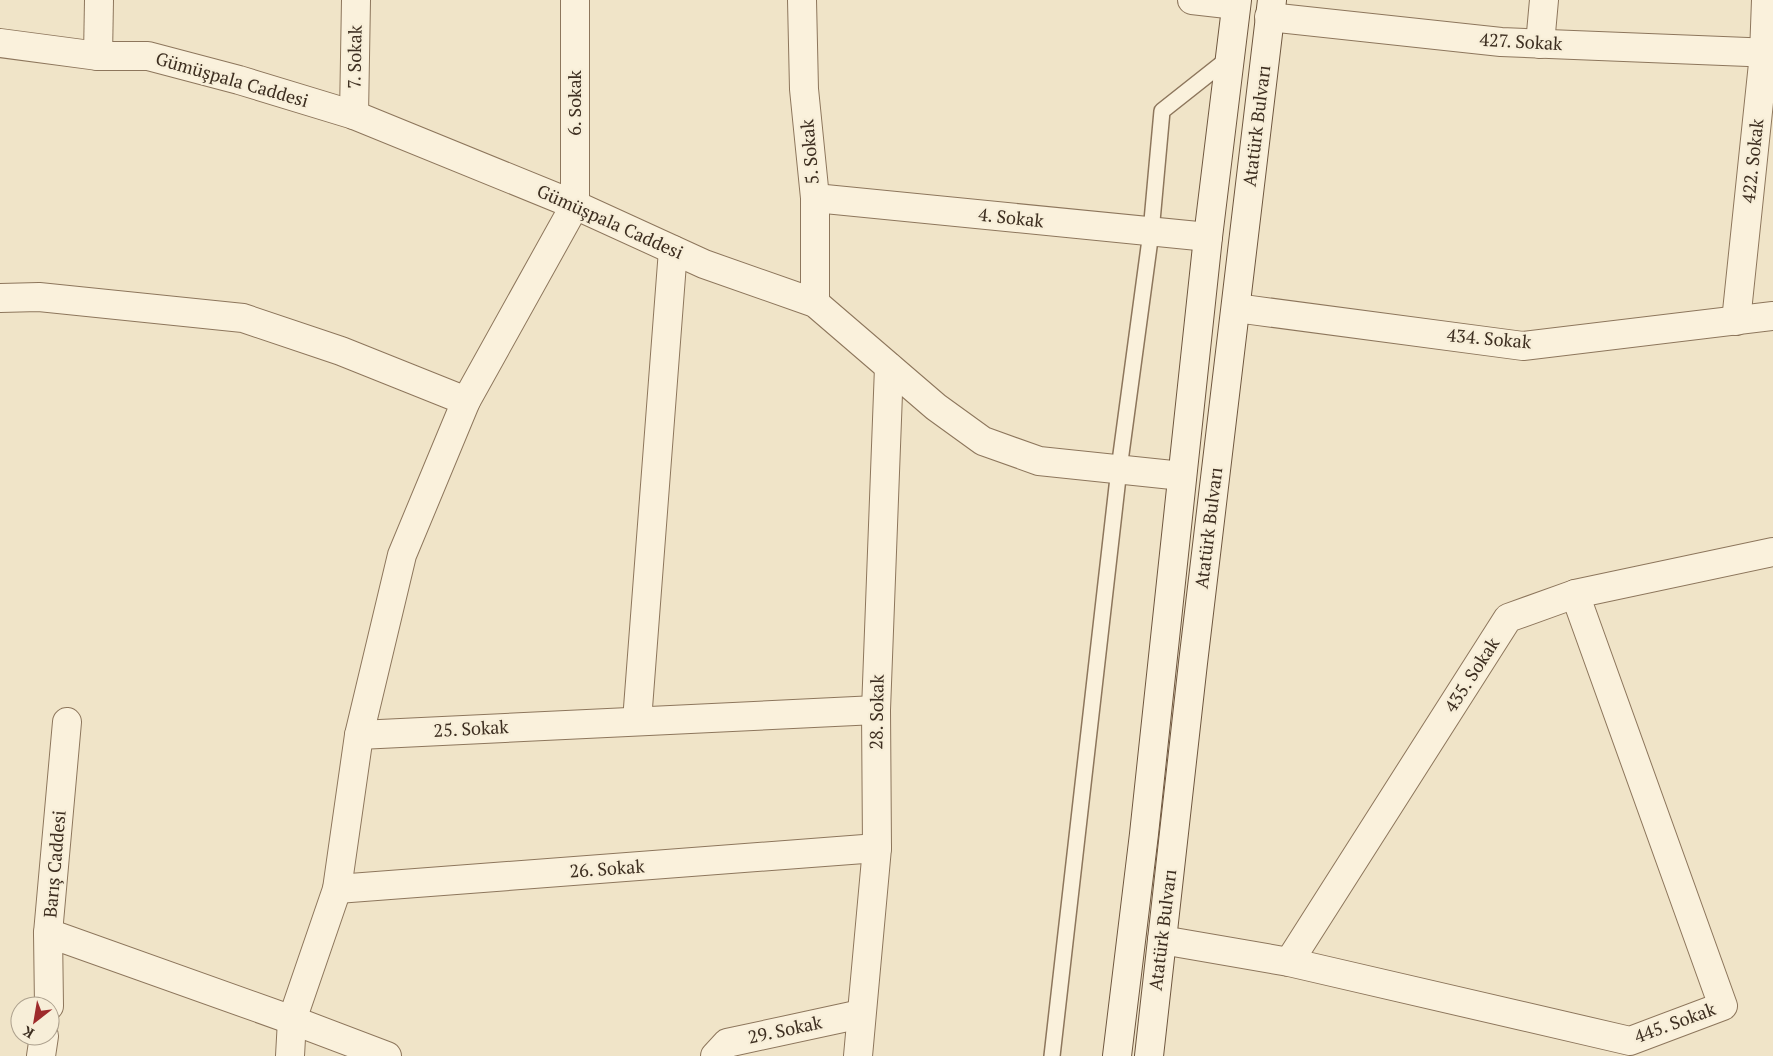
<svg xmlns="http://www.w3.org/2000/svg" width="1773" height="1056" font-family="'PT Serif',serif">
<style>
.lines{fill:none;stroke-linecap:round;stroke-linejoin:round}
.service-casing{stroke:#8d765c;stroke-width:18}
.minor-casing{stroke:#8d765c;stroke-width:30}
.tertiary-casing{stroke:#8d765c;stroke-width:30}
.secondary-casing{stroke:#6f573f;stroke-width:30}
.service{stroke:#faf1dc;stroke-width:15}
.minor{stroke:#faf1dc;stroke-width:28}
.tertiary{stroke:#faf1dc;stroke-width:28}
.secondary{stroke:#faf1dc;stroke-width:28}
.labels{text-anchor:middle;stroke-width:4.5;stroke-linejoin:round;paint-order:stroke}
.street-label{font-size:18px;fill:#3d2e20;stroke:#f7eed8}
</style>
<rect width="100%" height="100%" fill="#f0e4c8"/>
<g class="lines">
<g class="service-casing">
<path id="service" d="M1052 1056 1119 469 1151 232 1162 111 1229 58"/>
</g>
<g class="minor-casing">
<g id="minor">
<path d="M802 0 804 89 815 198V303"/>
<path d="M1192 0 1236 5"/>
<path d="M1269 17 1501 42 1773 53"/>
<path d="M1540 44 1544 0"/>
<path d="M98 56 99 0"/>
<path d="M354 115 356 0"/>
<path d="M815 198 1208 237"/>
<path d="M0 298 39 297 243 318 341 351 466 401"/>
<path d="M1236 308 1523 346 1773 316"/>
<path d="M1736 321 1764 54 1766 0"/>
<path d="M637 721 673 250"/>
<path d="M359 735 402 555 466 401 575 205V0"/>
<path d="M337 889 877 848"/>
<path d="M48 933 292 1020 387 1056"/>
<path d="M1162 940 1289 962 1630 1041 1723 1006 1575 594"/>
<path d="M1289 962 1508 618 1575 594 1773 552"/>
<path d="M49 1006 48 933 67 722"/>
<path d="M41 1056 44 1036"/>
<path d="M290 1056 292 1020 337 889 359 735 876 710"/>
<path d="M715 1056 727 1043 861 1014"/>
<path d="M858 1056 877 848 876 710 889 367"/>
</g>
</g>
<g class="tertiary-casing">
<path id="tertiary" d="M0 43 98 56H148L239 80 354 115 575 205 704 264 815 303 936 407 983 441 1039 461 1182 476"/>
</g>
<g class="secondary-casing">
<g id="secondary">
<path d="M1117 1056 1144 834 1208 237 1237 0"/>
<path d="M1149 1056 1193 663 1272 0"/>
</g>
</g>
<use href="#service" class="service"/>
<use href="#minor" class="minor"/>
<use href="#tertiary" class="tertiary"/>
<use href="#secondary" class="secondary"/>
</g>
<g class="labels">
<g class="street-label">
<text transform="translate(1521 42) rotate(3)" y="6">427. Sokak</text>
<text transform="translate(355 57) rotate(-89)" y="6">7. Sokak</text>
<text transform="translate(232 80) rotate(16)" y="6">Gümüşpala Caddesi</text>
<text transform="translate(575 103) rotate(-90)" y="6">6. Sokak</text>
<text transform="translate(1257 126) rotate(-83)" y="6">Atatürk Bulvarı</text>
<text transform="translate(810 152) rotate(-95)" y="6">5. Sokak</text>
<text transform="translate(1753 161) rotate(-84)" y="6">422. Sokak</text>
<text transform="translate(1011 218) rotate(6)" y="6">4. Sokak</text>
<text transform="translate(610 222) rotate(24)" y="6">Gümüşpala Caddesi</text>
<text transform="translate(1489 339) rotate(5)" y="6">434. Sokak</text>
<text transform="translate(1209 528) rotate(-83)" y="6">Atatürk Bulvarı</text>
<text transform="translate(1472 675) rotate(-57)" y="6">435. Sokak</text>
<text transform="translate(877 712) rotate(-89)" y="6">28. Sokak</text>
<text transform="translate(471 729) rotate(-3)" y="6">25. Sokak</text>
<text transform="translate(55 864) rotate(-85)" y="6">Barış Caddesi</text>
<text transform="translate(607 869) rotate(-4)" y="6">26. Sokak</text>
<text transform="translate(1163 930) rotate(-83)" y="6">Atatürk Bulvarı</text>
<text transform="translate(1675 1023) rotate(-20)" y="6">445. Sokak</text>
<text transform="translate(785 1030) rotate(-12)" y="6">29. Sokak</text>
</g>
</g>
<g transform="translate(35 1021) rotate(211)"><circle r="24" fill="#f7eed8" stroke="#ada18e"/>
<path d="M0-4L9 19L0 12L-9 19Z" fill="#9e2a2b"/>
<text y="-8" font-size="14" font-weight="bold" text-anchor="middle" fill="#3d2e20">K</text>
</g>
</svg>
